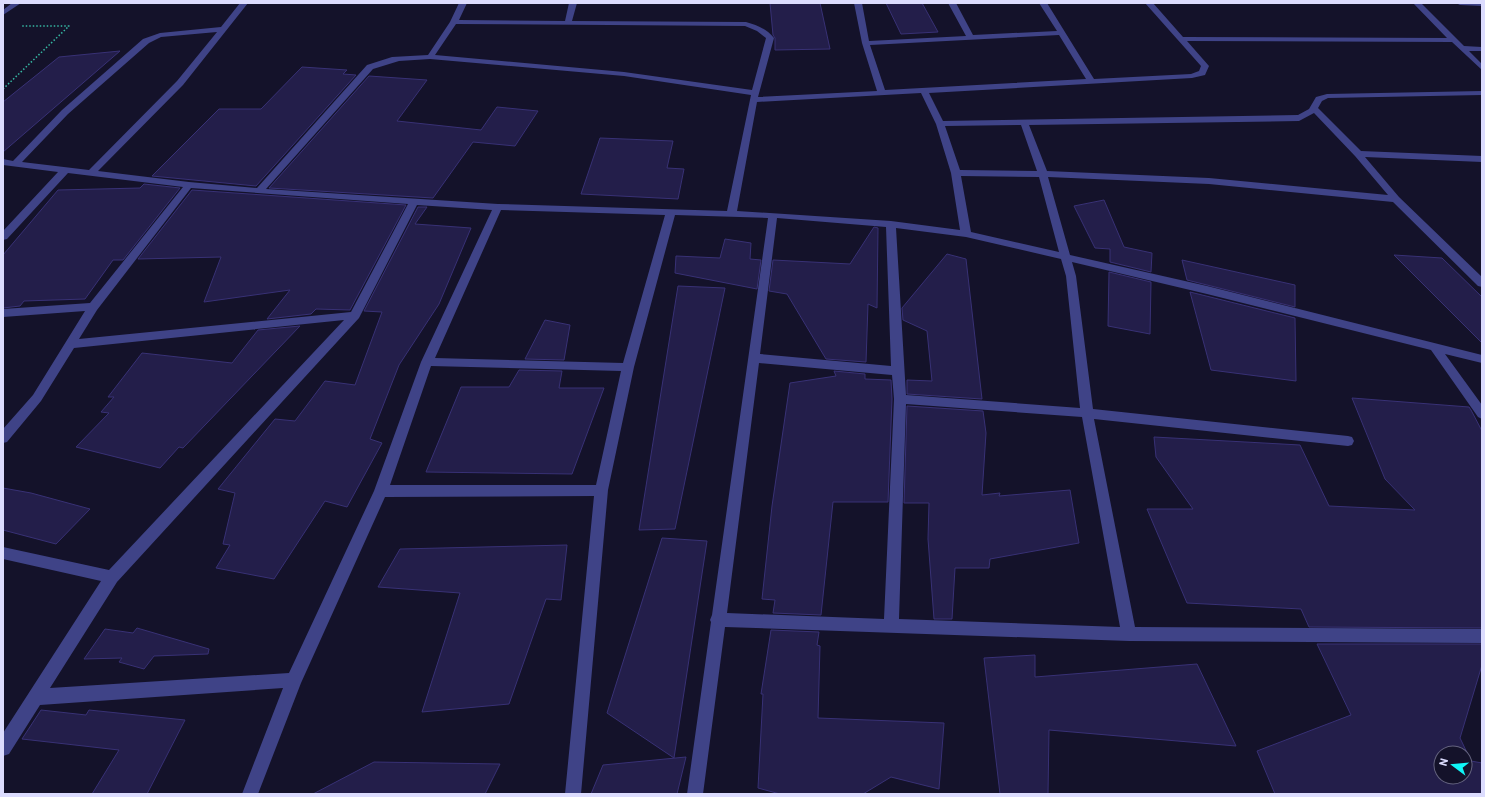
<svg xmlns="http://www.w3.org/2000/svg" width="1485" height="797" font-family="Barlow,sans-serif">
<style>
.building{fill:#231e4a;stroke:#383175;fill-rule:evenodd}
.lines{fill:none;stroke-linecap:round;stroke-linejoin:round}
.path{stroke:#36b8a3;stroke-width:1.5;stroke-dasharray:1.5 2;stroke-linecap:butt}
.street{fill:#3f4387;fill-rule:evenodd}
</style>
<rect width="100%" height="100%" fill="#14122a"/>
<g class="building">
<path d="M770 3H820L830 49 775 50V38L773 35Z"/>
<path d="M886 3H922L938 32 901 34Z"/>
<path d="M120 51 3 152V102L59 57Z"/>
<path d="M302 67 347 70 343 74 356 75 256 186 152 176 219 109H261Z"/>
<path d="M369 76 427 80 397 121 481 130 497 107 538 111 515 146 473 142 433 198 269 188Z"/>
<path d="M600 138 673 141 667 168 684 169 678 199 581 194Z"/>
<path d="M144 184 180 188 123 260H113L85 299 24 301 20 306 3 308V255L58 190 140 188Z"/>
<path d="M192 190 406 205 350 310 316 309 311 314 267 319 290 290 204 302 221 257 138 259Z"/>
<path d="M1104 200 1124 247 1152 253 1151 272 1110 262V249L1095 248 1074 206Z"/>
<path d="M418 207H427L415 224 471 228 439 304 399 365 370 439 382 443 347 507 325 501 274 579 216 568 230 545 223 544 235 493 218 489 275 419 295 421 325 381 355 385 382 312 364 311Z"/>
<path d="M874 227 878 228 877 308 868 304 866 362 826 359 787 294 769 291 773 260 850 264Z"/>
<path d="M725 239 751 243 750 259 761 260 757 289 675 273 676 256 720 258Z"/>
<path d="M947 254 966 259 982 399 907 394V380L932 381 927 331 903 320 902 308Z"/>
<path d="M1394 255 1442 258 1482 297V343Z"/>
<path d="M1182 260 1295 285V307L1187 280Z"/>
<path d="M1109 272 1151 282 1150 334 1108 326Z"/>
<path d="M678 286 725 288 675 529 639 530Z"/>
<path d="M1190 292 1295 318 1296 381 1211 370Z"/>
<path d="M545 320 570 325 564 360 525 359Z"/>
<path d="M300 326 183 448 179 447 160 468 76 447 109 413 101 412 114 397H108L142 353 232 363 258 330Z"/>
<path d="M519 370 562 371 559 388H604L572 474 426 472 461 387H509Z"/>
<path d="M834 371 865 374V379L891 380 892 399 888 502H833L821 615 773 613 775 600 762 599 772 506 790 383 836 376Z"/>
<path d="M1352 398 1469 407 1471 410 1482 431V628L1309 627 1301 609 1187 603 1147 509H1193L1156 457 1154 437 1300 445 1329 506 1415 510 1385 479Z"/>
<path d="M907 406 983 411 986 433 982 495 1000 493 999 496 1070 490 1079 543 990 559 989 568H955L952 619H934L928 539 929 503H904Z"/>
<path d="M3 488 31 493 90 509 56 544 3 530Z"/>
<path d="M662 538 707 541 674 758 607 713Z"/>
<path d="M567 545 561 600 546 599 509 704 422 712 460 593 378 587 400 549Z"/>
<path d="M137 628 209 649 208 654 154 656 144 669 119 662 122 658 84 659 105 629 133 633Z"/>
<path d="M771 630 819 632 817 645 820 646 818 718 944 723 939 789 891 777 863 794H780L758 788 763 694H761Z"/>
<path d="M1317 644H1482V665L1460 738 1471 761 1482 763V794H1275L1257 751 1351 715ZM1441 753H1465V777H1441Z"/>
<path d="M1035 655V677L1197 664 1236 746 1049 730 1048 794H1000L984 658Z"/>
<path d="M41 710 86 715 89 710 185 720 147 794H92L119 750 22 739Z"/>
<path d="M686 757 677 794H591L603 765Z"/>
<path d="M374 762 500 764 485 794H313Z"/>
</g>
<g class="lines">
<path class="path" d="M3 89 69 26H21"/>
<g class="street">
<path d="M12 3H21L3 15V10Z"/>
<path d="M240 3H248L183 85 98 171 189 182 257 188 367 65 392 57 428 55 450 22 459 3H467L459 20 565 21 569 3H577L572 21 746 22C757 25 767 29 774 38L758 97 877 91 862 43 854 3H862L869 41 966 36 948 3H956L973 35 1057 31 1039 3H1047L1094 79 1191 74 1199 71 1201 66 1145 3H1153L1183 37 1447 38 1413 3H1421L1464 46 1482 47V51H1469L1482 64V70L1452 42 1187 41 1209 66 1205 75 1192 78 929 93 943 121 1298 115 1309 109 1316 97 1327 94 1482 91V95L1328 98 1322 101 1318 108 1361 151 1482 156V162L1365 157 1399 197 1482 277V287L1478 286 1393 202 1209 184 1048 177 1070 255 1207 286 1482 355V363L1445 354 1482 405V419L1478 417 1431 350 1207 294 1072 262 1076 276 1093 409 1348 436 1352 437 1354 441 1352 445 1348 446 1094 419 1135 627 1482 629V643L1129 641 725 627 703 794H687L711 622 710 620 712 615 768 218 675 215 634 367 608 490 581 794H565L594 496 385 497 301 683 258 794H242L283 688 40 705 9 754 3 756V733L101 581 3 559V547L109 570 344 320 74 348 41 401 7 442 3 443V429L33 395 85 311 3 317V309L90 303 183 187 68 173 7 239 3 240V231L58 172 3 165V159L13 161 62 110 143 39 160 33 221 27ZM456 24 745 26 757 31 766 38 752 90 624 72 435 55ZM217 32 177 81 89 170 22 162 68 114 149 43 161 37ZM1059 35 1086 79 885 90 870 45ZM430 59 624 76 751 95 727 211 498 204 266 189 373 69 399 61ZM921 93 936 124 951 173 960 230 891 221 737 211 757 102ZM1314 113 1355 156 1388 195 1209 178 1047 171 1029 125 1299 121ZM1021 125 1037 171 960 170 945 126ZM961 176 1039 177 1059 252 971 232ZM191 188 408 204 351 312 79 339 97 310ZM417 205 492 210 421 362 374 491 289 673 50 688 117 582 359 318ZM501 210 665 215 623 363 435 358ZM777 218 886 227 891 366 760 354ZM896 228 966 237 1061 259 1066 276 1080 408 906 395ZM759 363 892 375 894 399 884 619 727 613ZM431 366 621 371 596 485H390ZM906 404 1082 417 1120 627 899 619Z"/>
<path d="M1456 3H1482V6L1460 5Z"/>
</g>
</g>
<rect width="1485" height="797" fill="none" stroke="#dcdcfe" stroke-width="8"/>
<g transform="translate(1453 765) rotate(286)"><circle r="19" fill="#14122a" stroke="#64637f"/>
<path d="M0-3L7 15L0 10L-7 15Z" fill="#10f5f6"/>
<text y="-6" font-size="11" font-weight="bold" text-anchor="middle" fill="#dcdcfe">N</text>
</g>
</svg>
